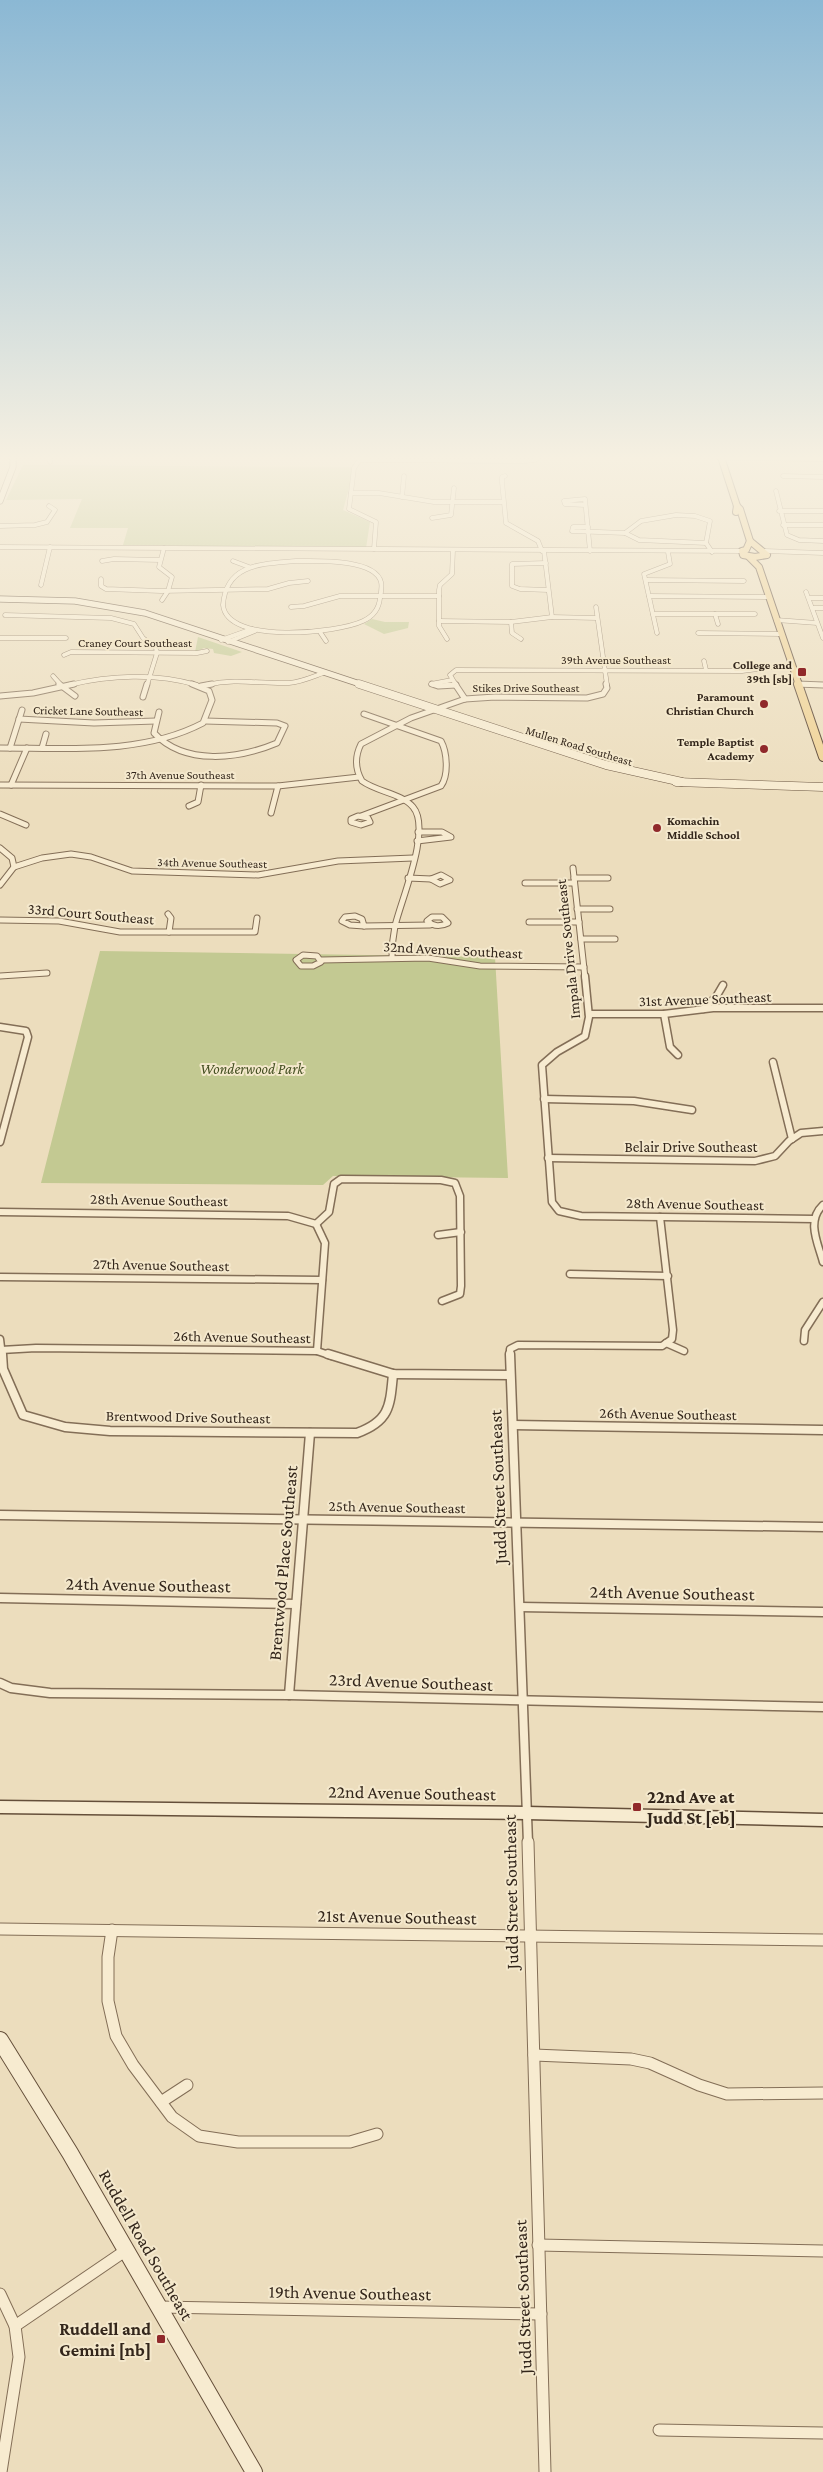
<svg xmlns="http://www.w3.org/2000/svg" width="823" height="2472" font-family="'Crimson Pro',serif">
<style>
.green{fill:#c3c992}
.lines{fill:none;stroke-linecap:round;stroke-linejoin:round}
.street-far4-casing{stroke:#836e57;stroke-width:5}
.street-far3-casing{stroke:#836e57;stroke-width:7}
.street-far2-casing{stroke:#836e57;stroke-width:9}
.street-far1-casing{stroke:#836e57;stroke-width:11}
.street-casing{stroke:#836e57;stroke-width:13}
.secondary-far3-casing{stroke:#654f3a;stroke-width:7}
.secondary-far2-casing{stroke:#654f3a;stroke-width:9}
.secondary-far1-casing{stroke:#654f3a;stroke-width:15}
.secondary-casing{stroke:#654f3a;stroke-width:18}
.primary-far1-casing{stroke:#513c2c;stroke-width:8}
.primary-casing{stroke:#513c2c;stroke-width:10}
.street-far4{stroke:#f7ebd0;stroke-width:4}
.street-far3{stroke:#f7ebd0;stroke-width:5}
.street-far2{stroke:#f7ebd0;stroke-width:6}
.street-far1{stroke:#f7ebd0;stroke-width:8}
.street{stroke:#f7ebd0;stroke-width:11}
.secondary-far3{stroke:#f7ebd0;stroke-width:5.5}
.secondary-far2{stroke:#f7ebd0;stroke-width:8}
.secondary-far1{stroke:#f7ebd0;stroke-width:12}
.secondary{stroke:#f7ebd0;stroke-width:16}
.primary-far1{stroke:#f0d294;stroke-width:6}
.primary{stroke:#f0d294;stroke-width:8}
.poi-dot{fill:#90292b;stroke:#f4e8cc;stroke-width:2}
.labels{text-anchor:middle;stroke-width:4;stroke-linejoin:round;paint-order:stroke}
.far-street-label{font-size:12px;fill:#33261b;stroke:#f4e8cc}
.far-poi-label{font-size:12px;font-weight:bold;fill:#33261b;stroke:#f4e8cc;text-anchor:end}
.street-label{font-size:15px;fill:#33261b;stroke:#f4e8cc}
.park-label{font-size:15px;font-style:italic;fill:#444f22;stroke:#f4e8cc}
.near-street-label{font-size:18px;fill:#33261b;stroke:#f4e8cc}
.near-poi-label{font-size:18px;font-weight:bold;fill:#33261b;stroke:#f4e8cc;text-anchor:start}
</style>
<rect width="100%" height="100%" fill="#ecddbd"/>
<g class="green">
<path d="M23 465 350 467 354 470 343 510 370 522 366 548 123 545 128 528H70L82 499 6 500Z"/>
<path d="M372 619 385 622H409L408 628 384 634 364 624Z"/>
<path d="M198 637 242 652 231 656 214 653 213 649 204 648 195 652Z"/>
<path d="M100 951 495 957 508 1178 333 1176 323 1185 41 1183Z"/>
</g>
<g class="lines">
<g class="street-far4-casing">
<g id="street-far4">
<path d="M50 457V462"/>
<path d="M361 458 354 468 349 509 376 522 374 549"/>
<path d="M721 458 823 459"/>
<path d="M359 460 524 461 535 460 538 457"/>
<path d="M505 476 502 477V482L506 523 538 541 542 551"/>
<path d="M783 476 823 477"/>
<path d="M776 491 787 535 799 540 823 541"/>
<path d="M351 493H379L434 502H503"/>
<path d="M402 497 404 476"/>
<path d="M585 505 565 504 564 501 585 499 590 551"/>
<path d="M779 511H823"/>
<path d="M676 515 695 516 710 521 706 543 639 540 625 533 641 521Z"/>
<path d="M432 518 451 515 454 488"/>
<path d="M783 525H823"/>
<path d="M0 526 35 525 47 522 55 510 49 506"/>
<path d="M588 527H573L572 531 625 533"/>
<path d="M706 543 712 552"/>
<path d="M0 547 743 551"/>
<path d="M544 551 552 617"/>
<path d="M765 551 823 553"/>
<path d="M102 561 114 559 160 560"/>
<path d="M233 561 249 567"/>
<path d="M296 561C315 561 375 558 381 582 382 586 381 593 380 598 379 609 374 616 363 621 338 633 227 645 223 605 226 563 263 564 296 561Z"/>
<path d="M546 563 512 564V586L520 589 548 590"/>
<path d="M101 579V586L106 589 161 591 268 589 289 583 308 581"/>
<path d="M646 580 744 581"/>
<path d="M41 585 50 547"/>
<path d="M806 592 823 638"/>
<path d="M649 596 768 597"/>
<path d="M809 598H823"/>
<path d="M162 600 168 591 172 577 159 567 164 548"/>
<path d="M291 607 304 606 340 596H439"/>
<path d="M596 607 607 685"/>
<path d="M813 608H823"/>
<path d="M653 614H755"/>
<path d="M715 614 718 624"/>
<path d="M5 615 111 618 134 624 143 638 156 648 157 653 147 685"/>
<path d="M776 620 817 623"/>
<path d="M439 621 511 622 552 617 597 618"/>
<path d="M511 622 512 633 521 639"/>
<path d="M320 632 326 641"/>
<path d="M657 633 644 574 670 564 668 552"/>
<path d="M698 633 780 634"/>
<path d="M0 638H66"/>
<path d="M447 639 439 626V590L440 585 452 574 453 550"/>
<path d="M221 640 252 629"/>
<path d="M228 642 255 631"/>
<path d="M64 655 71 652 197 653 207 651"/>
<path d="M704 661 706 670"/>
<path d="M53 676 61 685"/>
<path d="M797 684 819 685"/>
<path d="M69 685C110 675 156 673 197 685"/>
<path d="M206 685C238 678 258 684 289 683 301 682 312 677 323 673"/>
<path d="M434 685 431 684 452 680"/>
<path d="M456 685 450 675 456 670 742 671 791 665"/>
</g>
</g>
<g class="street-far3-casing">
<g id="street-far3">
<path d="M59 684 75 696"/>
<path d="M432 684 438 686 456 685"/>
<path d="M455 684 465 699"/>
<path d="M797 684 823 685"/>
<path d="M201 686 212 684"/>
<path d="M0 696 33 693 74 684"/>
<path d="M143 697 147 684"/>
<path d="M159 712 154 733C185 766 239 759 277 743L285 726 277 723 205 721"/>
<path d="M19 719 94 723 156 721"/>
<path d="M0 748C67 748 142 755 203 723L212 700 209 691 192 684"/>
<path d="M10 748 22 710"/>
<path d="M42 748 46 734"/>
<path d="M0 785 278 786 359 777"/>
<path d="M11 785 27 748"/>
<path d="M189 806 198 802 201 785"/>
<path d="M271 813 278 786"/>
<path d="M0 814 26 825"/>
<path d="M358 816 368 818 370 822 361 825 351 822V819Z"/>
<path d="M361 816 441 786C449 775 447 752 441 741L364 714"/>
<path d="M417 841 451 837 442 832H418"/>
<path d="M0 848 12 858 14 867 0 885"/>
<path d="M14 867 42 858 71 854 91 857 132 871 258 875 338 861 413 858"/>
<path d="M573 868 585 978"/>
<path d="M441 875 450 880 440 884 431 879Z"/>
<path d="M408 878 431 879"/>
<path d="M574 878H608"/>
<path d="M525 883H574"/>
<path d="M577 909H610"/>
<path d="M168 914 171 918 169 932"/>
<path d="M355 916 362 919 364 926 350 925 342 921 345 917Z"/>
<path d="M432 917H442L448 923C440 927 434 927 427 921Z"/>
<path d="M0 920 59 921 120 932H255L257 918"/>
<path d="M529 922H579"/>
<path d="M364 926 430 925"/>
<path d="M581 939H615"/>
<path d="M303 955 317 956 321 962 313 966H301L296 960Z"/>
<path d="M392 957C392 947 393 936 395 926 401 900 432 829 413 807 401 793 377 792 362 781 355 769 355 756 361 744L411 718 465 699 495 697 587 698 603 694 607 688 606 684"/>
<path d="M321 960 428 958 480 966 584 967"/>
<path d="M0 976 47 973"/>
</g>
</g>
<g class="street-far2-casing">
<g id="street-far2">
<path d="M585 976 589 1017 585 1036 557 1052 542 1065 552 1202 559 1211 581 1216 814 1219"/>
<path d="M703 1009 716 997 723 985"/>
<path d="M589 1014H664L713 1008H823"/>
<path d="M664 1014 670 1047 678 1055"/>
<path d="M0 1027 26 1031 28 1037 0 1142"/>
<path d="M773 1062 792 1139"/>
<path d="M544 1099 634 1101 692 1110"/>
<path d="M548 1158 755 1161 775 1156 789 1141 801 1133 823 1131"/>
<path d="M823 1205C806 1221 818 1243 823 1262"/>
<path d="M0 1212 288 1216 316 1224"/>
<path d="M316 1224 329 1212 334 1184 341 1179 441 1180 455 1183 460 1196 461 1286 460 1294 442 1301"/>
<path d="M316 1224 325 1243 317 1351"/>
<path d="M438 1235 461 1232"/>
<path d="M570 1274 668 1276"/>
<path d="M0 1277 322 1280"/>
<path d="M0 1339 2 1356"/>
<path d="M804 1341 805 1330 823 1302"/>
<path d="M666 1343 684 1351"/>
<path d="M1 1350 36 1348 317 1351 332 1356"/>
<path d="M510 1356V1349L518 1345 662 1346 672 1339 673 1330 660 1217"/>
</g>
</g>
<g class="street-far1-casing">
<g id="street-far1">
<path d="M2 1354 3 1369 23 1415 65 1427 110 1431 357 1433C390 1421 390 1406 393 1374"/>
<path d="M328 1354 393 1374 509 1375"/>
<path d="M510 1354 528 1843"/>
<path d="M513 1425 823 1430"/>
<path d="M0 1515 823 1527"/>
<path d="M0 1598 296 1604"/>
<path d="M520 1607 823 1612"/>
<path d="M0 1683 11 1688 50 1693 289 1695 823 1707"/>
<path d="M289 1695 310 1433"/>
</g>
</g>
<g class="street-casing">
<g id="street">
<path d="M528 1842 545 2472"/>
<path d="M0 1929 823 1940"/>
<path d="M112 1930 108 1957V2001L116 2036 133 2065 172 2117 199 2136 238 2142H350L377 2134"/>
<path d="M534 2055 631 2059 650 2063 699 2085 727 2094 823 2093"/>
<path d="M161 2102 187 2085"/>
<path d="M538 2245 823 2251"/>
<path d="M0 2294 15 2326 19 2357 1 2472"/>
<path d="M159 2307 541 2314"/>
<path d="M15 2326 125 2251"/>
<path d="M659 2430 823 2433"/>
</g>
</g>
<g class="secondary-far3-casing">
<g id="secondary-far3">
<path d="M0 501 13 467V457"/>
<path d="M0 599 75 601 145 613 363 685"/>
</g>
</g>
<g class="secondary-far2-casing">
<g id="secondary-far2">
<path d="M359 684 606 765 682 782"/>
<path d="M676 782 823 787"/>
</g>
</g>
<g class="secondary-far1-casing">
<path id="secondary-far1" d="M0 1807 527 1813 823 1820"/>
</g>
<g class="secondary-casing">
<path id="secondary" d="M0 2040 70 2153 254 2472"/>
</g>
<g class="primary-far1-casing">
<g id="primary-far1">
<path d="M721 457 737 506 736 512"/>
<path d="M737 506 740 509 750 541"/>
<path d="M750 541 767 555 755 557 743 555 742 551 746 550Z"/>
<path d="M749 557 759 567 799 685"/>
</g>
</g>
<g class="primary-casing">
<path id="primary" d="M798 684 823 757"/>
</g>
<use href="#street-far4" class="street-far4"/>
<use href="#street-far3" class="street-far3"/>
<use href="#street-far2" class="street-far2"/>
<use href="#street-far1" class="street-far1"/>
<use href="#street" class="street"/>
<use href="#secondary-far3" class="secondary-far3"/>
<use href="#secondary-far2" class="secondary-far2"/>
<use href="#secondary-far1" class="secondary-far1"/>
<use href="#secondary" class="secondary"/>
<use href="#primary-far1" class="primary-far1"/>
<use href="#primary" class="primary"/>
</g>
<linearGradient id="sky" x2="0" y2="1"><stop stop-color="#8bb8d4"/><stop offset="0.57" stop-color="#f6f0e1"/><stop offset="1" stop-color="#f6f0e1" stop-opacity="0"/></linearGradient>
<rect width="823" height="803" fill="url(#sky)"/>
<g class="poi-dot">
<rect x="797" y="667" width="10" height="10" rx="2.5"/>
<circle cx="764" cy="704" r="5"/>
<circle cx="764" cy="749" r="5"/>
<circle cx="657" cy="828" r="5"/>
<rect x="632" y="1802" width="10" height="10" rx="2.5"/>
<rect x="156" y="2334" width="10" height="10" rx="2.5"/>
</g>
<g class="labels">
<g class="far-street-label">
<text x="135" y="647">Craney Court Southeast</text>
<text x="616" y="664">39th Avenue Southeast</text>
<text x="526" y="692">Stikes Drive Southeast</text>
<text transform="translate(88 711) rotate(1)" y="4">Cricket Lane Southeast</text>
<text transform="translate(579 746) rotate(17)" y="4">Mullen Road Southeast</text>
<text x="180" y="779">37th Avenue Southeast</text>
<text transform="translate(212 863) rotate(1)" y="4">34th Avenue Southeast</text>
</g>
<g class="far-poi-label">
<text x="792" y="669">College and<tspan x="792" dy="14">39th [sb]</tspan></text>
<text x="754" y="701">Paramount<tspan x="754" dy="14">Christian Church</tspan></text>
<text x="754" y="746">Temple Baptist<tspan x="754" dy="14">Academy</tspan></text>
<text x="667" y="825" text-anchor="start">Komachin<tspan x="667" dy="14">Middle School</tspan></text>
</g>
<g class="street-label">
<text transform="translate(91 914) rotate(5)" y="5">33rd Court Southeast</text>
<text transform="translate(568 949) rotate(-96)" y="5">Impala Drive Southeast</text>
<text transform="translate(453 950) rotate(3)" y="5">32nd Avenue Southeast</text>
<text transform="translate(705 999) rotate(-2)" y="5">31st Avenue Southeast</text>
<text x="691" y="1152">Belair Drive Southeast</text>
<text transform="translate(159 1200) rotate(1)" y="5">28th Avenue Southeast</text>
<text transform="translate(695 1204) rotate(1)" y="5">28th Avenue Southeast</text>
<text transform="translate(161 1265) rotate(1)" y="5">27th Avenue Southeast</text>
<text transform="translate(242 1337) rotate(1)" y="5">26th Avenue Southeast</text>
<text transform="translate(668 1414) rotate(1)" y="5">26th Avenue Southeast</text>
<text transform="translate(188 1417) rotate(1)" y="5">Brentwood Drive Southeast</text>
<text transform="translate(397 1507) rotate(1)" y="5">25th Avenue Southeast</text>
</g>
<g class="park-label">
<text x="252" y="1074">Wonderwood Park</text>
</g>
<g class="near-street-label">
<text transform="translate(498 1487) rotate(-92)" y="6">Judd Street Southeast</text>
<text transform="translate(283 1563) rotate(-85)" y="6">Brentwood Place Southeast</text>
<text transform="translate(148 1585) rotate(1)" y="6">24th Avenue Southeast</text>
<text transform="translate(672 1593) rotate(1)" y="6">24th Avenue Southeast</text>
<text transform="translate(411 1682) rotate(2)" y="6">23rd Avenue Southeast</text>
<text transform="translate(412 1793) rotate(1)" y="6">22nd Avenue Southeast</text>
<text transform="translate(511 1892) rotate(-91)" y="6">Judd Street Southeast</text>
<text transform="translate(397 1917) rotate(1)" y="6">21st Avenue Southeast</text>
<text transform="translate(146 2245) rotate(60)" y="6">Ruddell Road Southeast</text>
<text transform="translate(350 2293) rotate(1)" y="6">19th Avenue Southeast</text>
<text transform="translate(523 2297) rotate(-92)" y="6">Judd Street Southeast</text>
</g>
<g class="near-poi-label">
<text x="647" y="1803">22nd Ave at<tspan x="647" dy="21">Judd St [eb]</tspan></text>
<text x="151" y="2335" text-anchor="end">Ruddell and<tspan x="151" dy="21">Gemini [nb]</tspan></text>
</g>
</g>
</svg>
